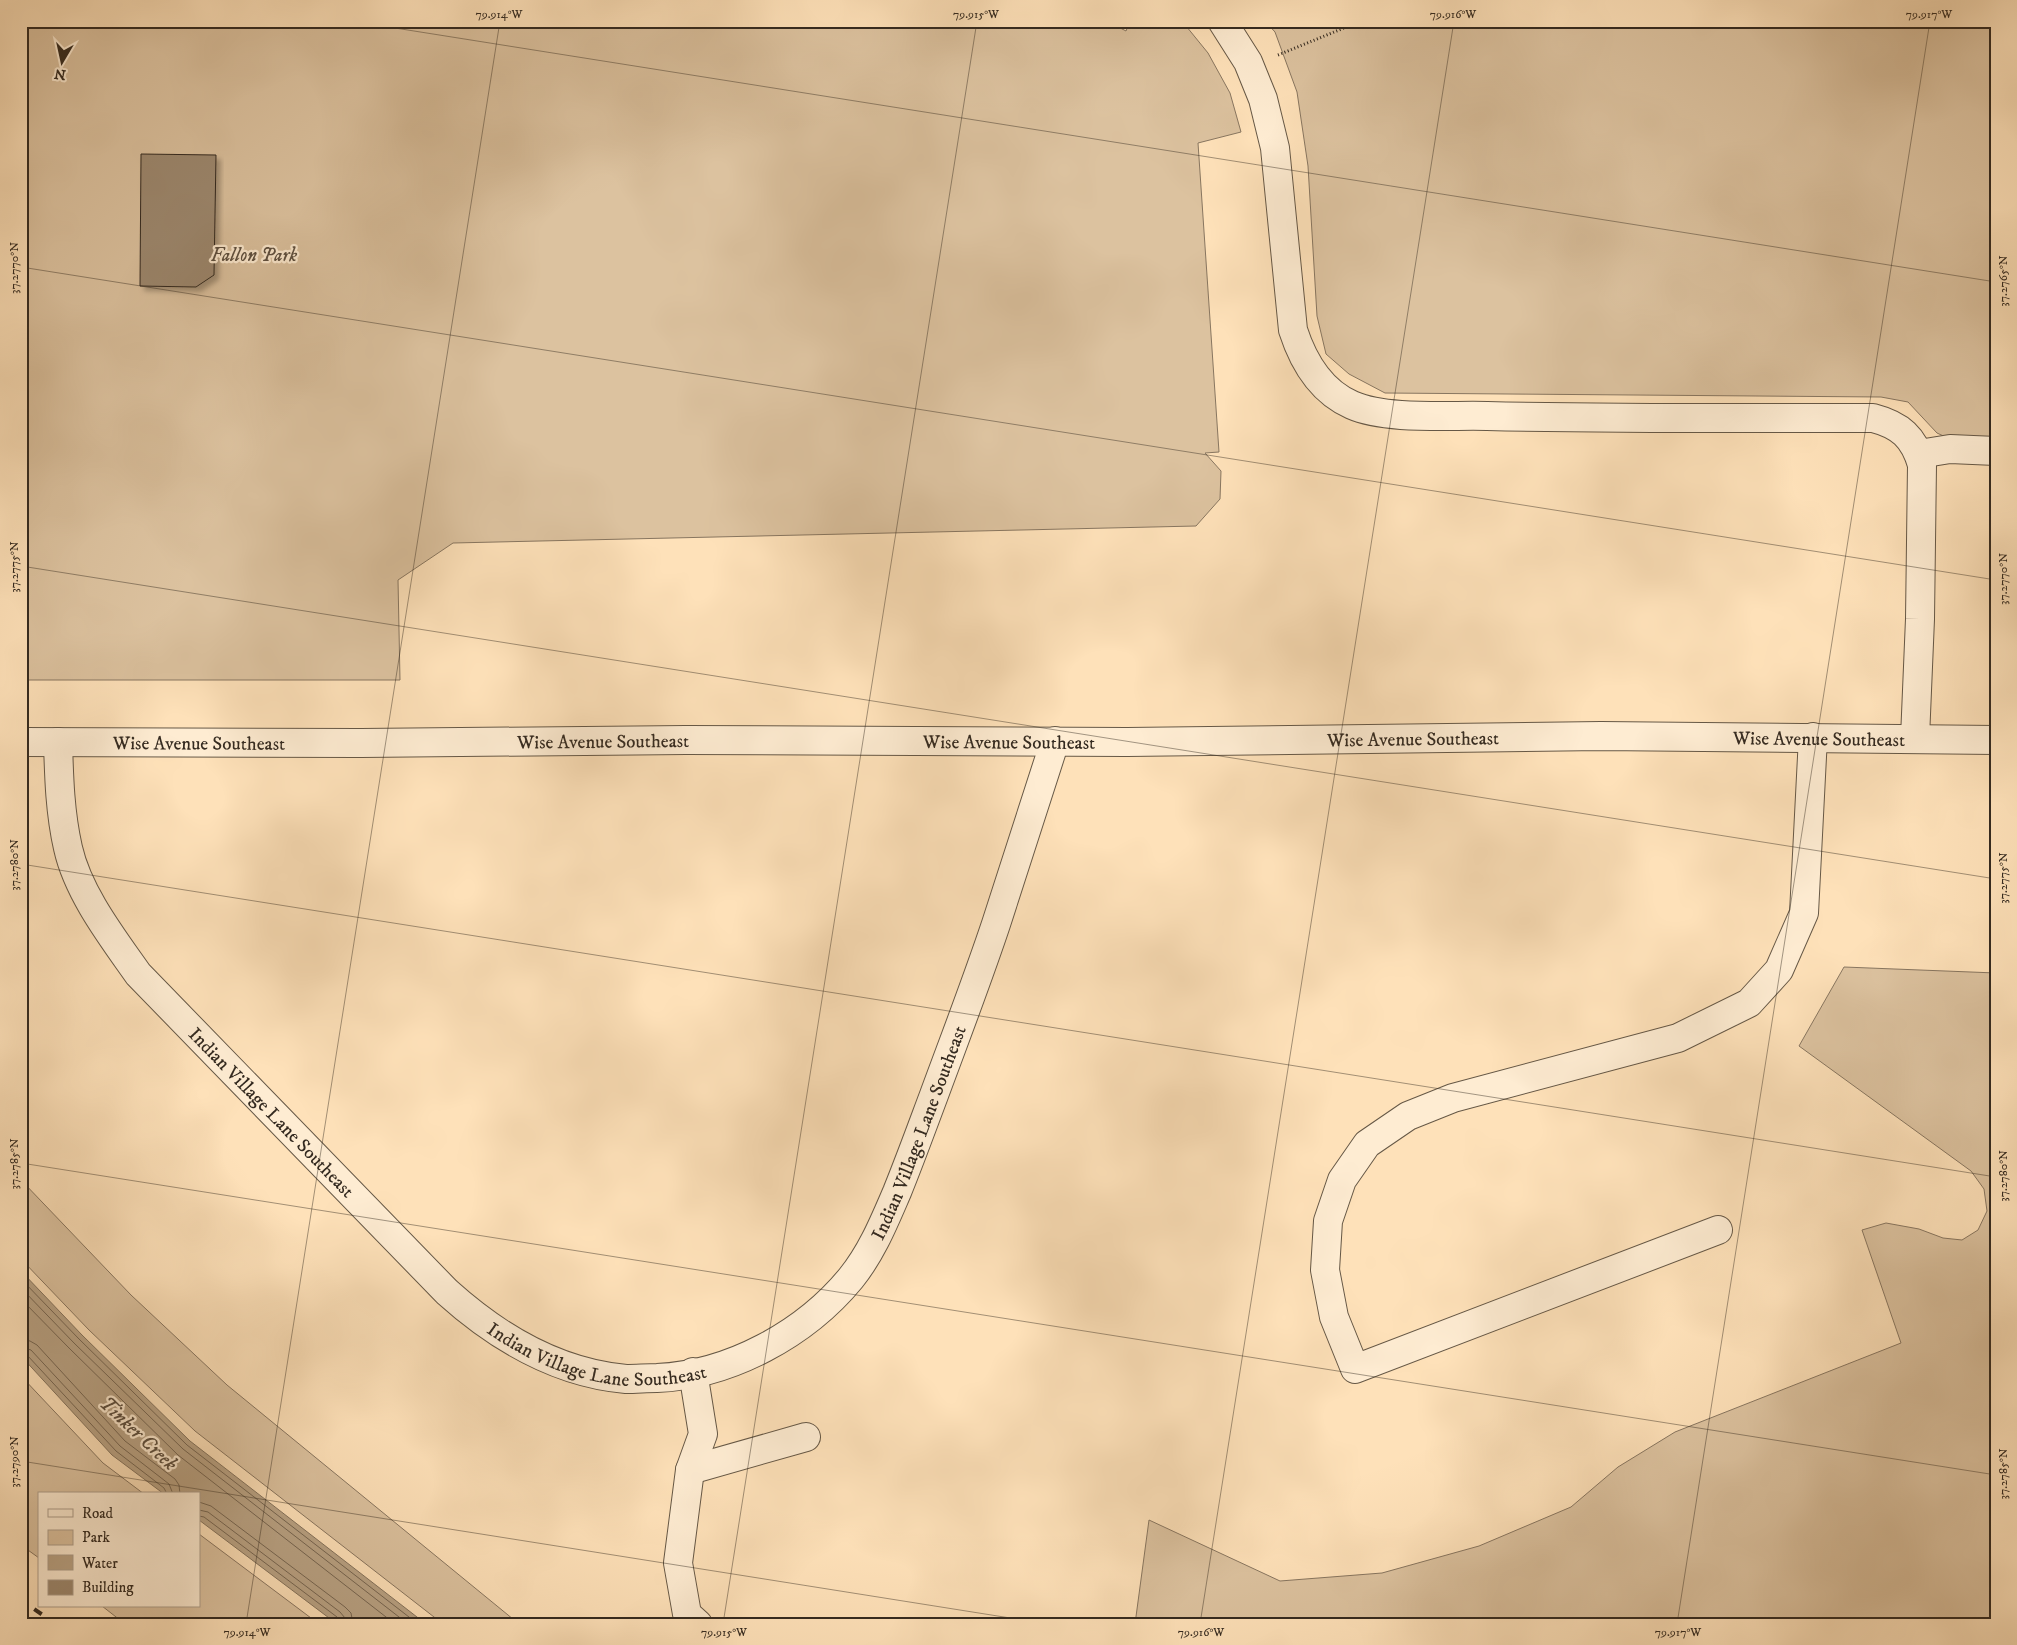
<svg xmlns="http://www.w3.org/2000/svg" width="2017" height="1645" font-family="'IM FELL DW Pica',serif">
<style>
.green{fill:#dcc29f;stroke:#887660}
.water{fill:#b9a385;stroke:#84735d}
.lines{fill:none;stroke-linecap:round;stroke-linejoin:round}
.shore{stroke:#766652;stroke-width:1}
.building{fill:#9d8970;stroke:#342a20;filter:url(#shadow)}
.minor-casing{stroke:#665846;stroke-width:30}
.path{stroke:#342a20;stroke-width:3;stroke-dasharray:1 2.5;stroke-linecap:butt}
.minor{stroke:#feecd2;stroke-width:28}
.rail{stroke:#342a20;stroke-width:4;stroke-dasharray:9 9;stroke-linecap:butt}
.ticks{fill:none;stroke:#342a20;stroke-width:1;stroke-opacity:0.45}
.labels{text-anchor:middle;stroke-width:4.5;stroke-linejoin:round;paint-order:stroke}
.park-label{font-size:19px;font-style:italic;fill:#5e5040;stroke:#feecd2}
.street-label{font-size:19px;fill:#342a20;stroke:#feecd2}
.water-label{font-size:20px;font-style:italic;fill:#5c4e3e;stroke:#feecd2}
.neatline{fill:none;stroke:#342a20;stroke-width:2}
.ticks-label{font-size:12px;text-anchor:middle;fill:#342a20}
</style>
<defs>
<filter id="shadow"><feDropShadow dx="4.5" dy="4.5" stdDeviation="2.5" flood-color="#0004"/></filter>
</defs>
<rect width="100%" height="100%" fill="#fee1b9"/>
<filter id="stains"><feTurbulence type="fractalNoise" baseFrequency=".004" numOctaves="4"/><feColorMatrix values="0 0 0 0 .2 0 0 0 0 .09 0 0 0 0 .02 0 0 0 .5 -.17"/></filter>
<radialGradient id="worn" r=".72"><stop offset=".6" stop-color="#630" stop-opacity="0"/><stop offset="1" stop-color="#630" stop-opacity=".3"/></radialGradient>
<g class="green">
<path d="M21 21H1107L1126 31 1130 21H1182L1208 53 1230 93 1241 132 1198 143 1219 452 1205 453 1221 471 1220 499 1196 526 453 543 398 580 400 680H21Z"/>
<path d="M1265 21H1996V440L1950 439 1937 433 1908 402 1881 397 1385 393 1349 374 1326 354 1317 316 1308 166 1297 92 1275 32Z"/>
<path d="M1844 967 1996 973V1624H1135L1149 1520 1280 1581 1382 1573 1479 1546 1571 1507 1618 1467 1675 1432 1901 1343 1862 1230 1886 1223 1919 1229 1943 1238 1962 1240 1978 1230 1987 1211 1984 1189 1971 1171 1799 1046Z"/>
<path d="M21 1180 131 1295 227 1385 519 1624H443L195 1431 89 1330 21 1259Z"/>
<path d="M21 1376 103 1463 144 1494H39V1558L21 1545Z"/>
<path d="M199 1534 319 1624H125L102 1606H199Z"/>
</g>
<path class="water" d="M21 1271 82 1335 190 1441 426 1624H337L199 1520V1494H164L112 1455 21 1356Z"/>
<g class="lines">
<g class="shore">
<path d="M21 1279 79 1339 187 1445 418 1624"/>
<path d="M21 1288 74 1343 183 1449 408 1624"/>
<path d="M21 1299 69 1348 178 1455 395 1624"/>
<path d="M21 1339 30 1341 37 1345 125 1441 175 1479 179 1485 180 1494"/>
<path d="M21 1347 31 1350 120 1446 169 1484 173 1494"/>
<path d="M21 1353 27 1355 116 1451 164 1488 167 1494"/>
<path d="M199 1502 211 1506 345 1607 351 1613 353 1624"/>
<path d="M199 1510 208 1512 340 1612 345 1618V1624"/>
<path d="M199 1516 204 1517 337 1617 339 1624"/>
</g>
</g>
<path class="building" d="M141 154 216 155 214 275 196 287 140 286Z"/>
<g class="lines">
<g class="minor-casing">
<g id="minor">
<path d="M1222 21 1248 62 1263 99 1275 148 1293 330C1303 361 1320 391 1352 405 1386 420 1448 415 1487 416 1615 419 1744 418 1873 418 1900 425 1914 437 1922 465L1920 619 1915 738"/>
<path d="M1919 454 1950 449 1996 451"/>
<path id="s1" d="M21 742 361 743 686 740 1127 742 1601 736 1996 740"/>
<path id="s2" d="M58 742C59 778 60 813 68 848 78 893 112 937 138 974L447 1292C497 1337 557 1373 626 1379 636 1379 647 1378 657 1378 730 1375 805 1334 851 1278 872 1252 884 1222 897 1192 910 1160 922 1127 934 1095 955 1038 977 981 996 924 1016 863 1035 802 1055 741"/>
<path d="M1718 1230 1355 1369 1334 1317 1325 1270 1328 1221 1342 1180 1367 1144 1408 1116 1453 1098 1678 1038 1749 1003 1779 970 1804 913 1813 737"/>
<path d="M693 1372 703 1434 690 1470 678 1563 687 1614 698 1624"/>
<path d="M690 1470 806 1437"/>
</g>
</g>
<path class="path" d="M1278 55 1361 21"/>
<use href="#minor" class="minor"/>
<path class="rail" d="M21 1597 34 1609 56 1624"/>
</g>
<path class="ticks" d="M351 21 1996 282M21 30 23 21M21 267 1996 580M21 566 1996 879M21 864 1996 1177M21 1163 1996 1475M21 1461 1048 1624M246 1624 500 21M723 1624 977 21M1200 1624 1454 21M1677 1624 1930 21"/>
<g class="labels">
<g class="park-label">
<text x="254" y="261">Fallon Park</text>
</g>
<g class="street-label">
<text dy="7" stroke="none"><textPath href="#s1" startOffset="1798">Wise Avenue Southeast</textPath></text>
<text dy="7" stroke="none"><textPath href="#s1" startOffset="1392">Wise Avenue Southeast</textPath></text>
<text dy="7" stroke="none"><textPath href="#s1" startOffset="582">Wise Avenue Southeast</textPath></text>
<text dy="7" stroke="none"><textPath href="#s1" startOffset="988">Wise Avenue Southeast</textPath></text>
<text dy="7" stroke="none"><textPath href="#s1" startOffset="178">Wise Avenue Southeast</textPath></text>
<text dy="7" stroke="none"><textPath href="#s2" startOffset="444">Indian Village Lane Southeast</textPath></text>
<text dy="7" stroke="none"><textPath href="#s2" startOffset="1314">Indian Village Lane Southeast</textPath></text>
<text dy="7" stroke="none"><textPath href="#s2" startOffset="864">Indian Village Lane Southeast</textPath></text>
</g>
<g class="water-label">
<text transform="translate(139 1433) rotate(43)" y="7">Tinker Creek</text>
</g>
</g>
<rect width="2017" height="1645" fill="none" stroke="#fee1b9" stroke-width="55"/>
<rect x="38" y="1492" width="162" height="115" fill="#feecd2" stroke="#ad9e8b"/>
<rect x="48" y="1509" width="25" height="8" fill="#feecd2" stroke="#ad9e8b"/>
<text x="82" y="1518" font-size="15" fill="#342a20">Road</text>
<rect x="48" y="1530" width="25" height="15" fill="#dcc29f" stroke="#ad9e8b"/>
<text x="82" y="1542" font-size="15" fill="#342a20">Park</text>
<rect x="48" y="1555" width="25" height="15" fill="#b9a385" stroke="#ad9e8b"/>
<text x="82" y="1568" font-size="15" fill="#342a20">Water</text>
<rect x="48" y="1580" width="25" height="15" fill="#9d8970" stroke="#ad9e8b"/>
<text x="82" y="1592" font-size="15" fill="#342a20">Building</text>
<g transform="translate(62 62) rotate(189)" stroke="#feecd2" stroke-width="4" paint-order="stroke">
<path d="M0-4L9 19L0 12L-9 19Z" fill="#342a20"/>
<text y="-8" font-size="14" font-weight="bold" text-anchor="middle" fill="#342a20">N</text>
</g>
<rect x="28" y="28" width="1962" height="1590" class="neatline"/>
<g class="ticks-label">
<text x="499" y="18">79.914°W</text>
<text x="976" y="18">79.915°W</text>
<text x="1453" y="18">79.916°W</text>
<text x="1929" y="18">79.917°W</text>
<text transform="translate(14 268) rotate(-90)" y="4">37.2770°N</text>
<text transform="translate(2003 281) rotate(-90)" y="4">37.2765°N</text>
<text transform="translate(14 567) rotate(-90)" y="4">37.2775°N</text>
<text transform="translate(2003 579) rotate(-90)" y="4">37.2770°N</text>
<text transform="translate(14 865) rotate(-90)" y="4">37.2780°N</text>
<text transform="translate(2003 878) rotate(-90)" y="4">37.2775°N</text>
<text transform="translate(14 1164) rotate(-90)" y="4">37.2785°N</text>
<text transform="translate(2003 1176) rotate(-90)" y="4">37.2780°N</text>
<text transform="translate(14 1462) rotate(-90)" y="4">37.2790°N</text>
<text transform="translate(2003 1474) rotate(-90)" y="4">37.2785°N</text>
<text x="247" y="1636">79.914°W</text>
<text x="724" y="1636">79.915°W</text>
<text x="1201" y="1636">79.916°W</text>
<text x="1678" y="1636">79.917°W</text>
</g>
<rect width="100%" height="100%" filter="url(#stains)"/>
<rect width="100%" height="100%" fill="url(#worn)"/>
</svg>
